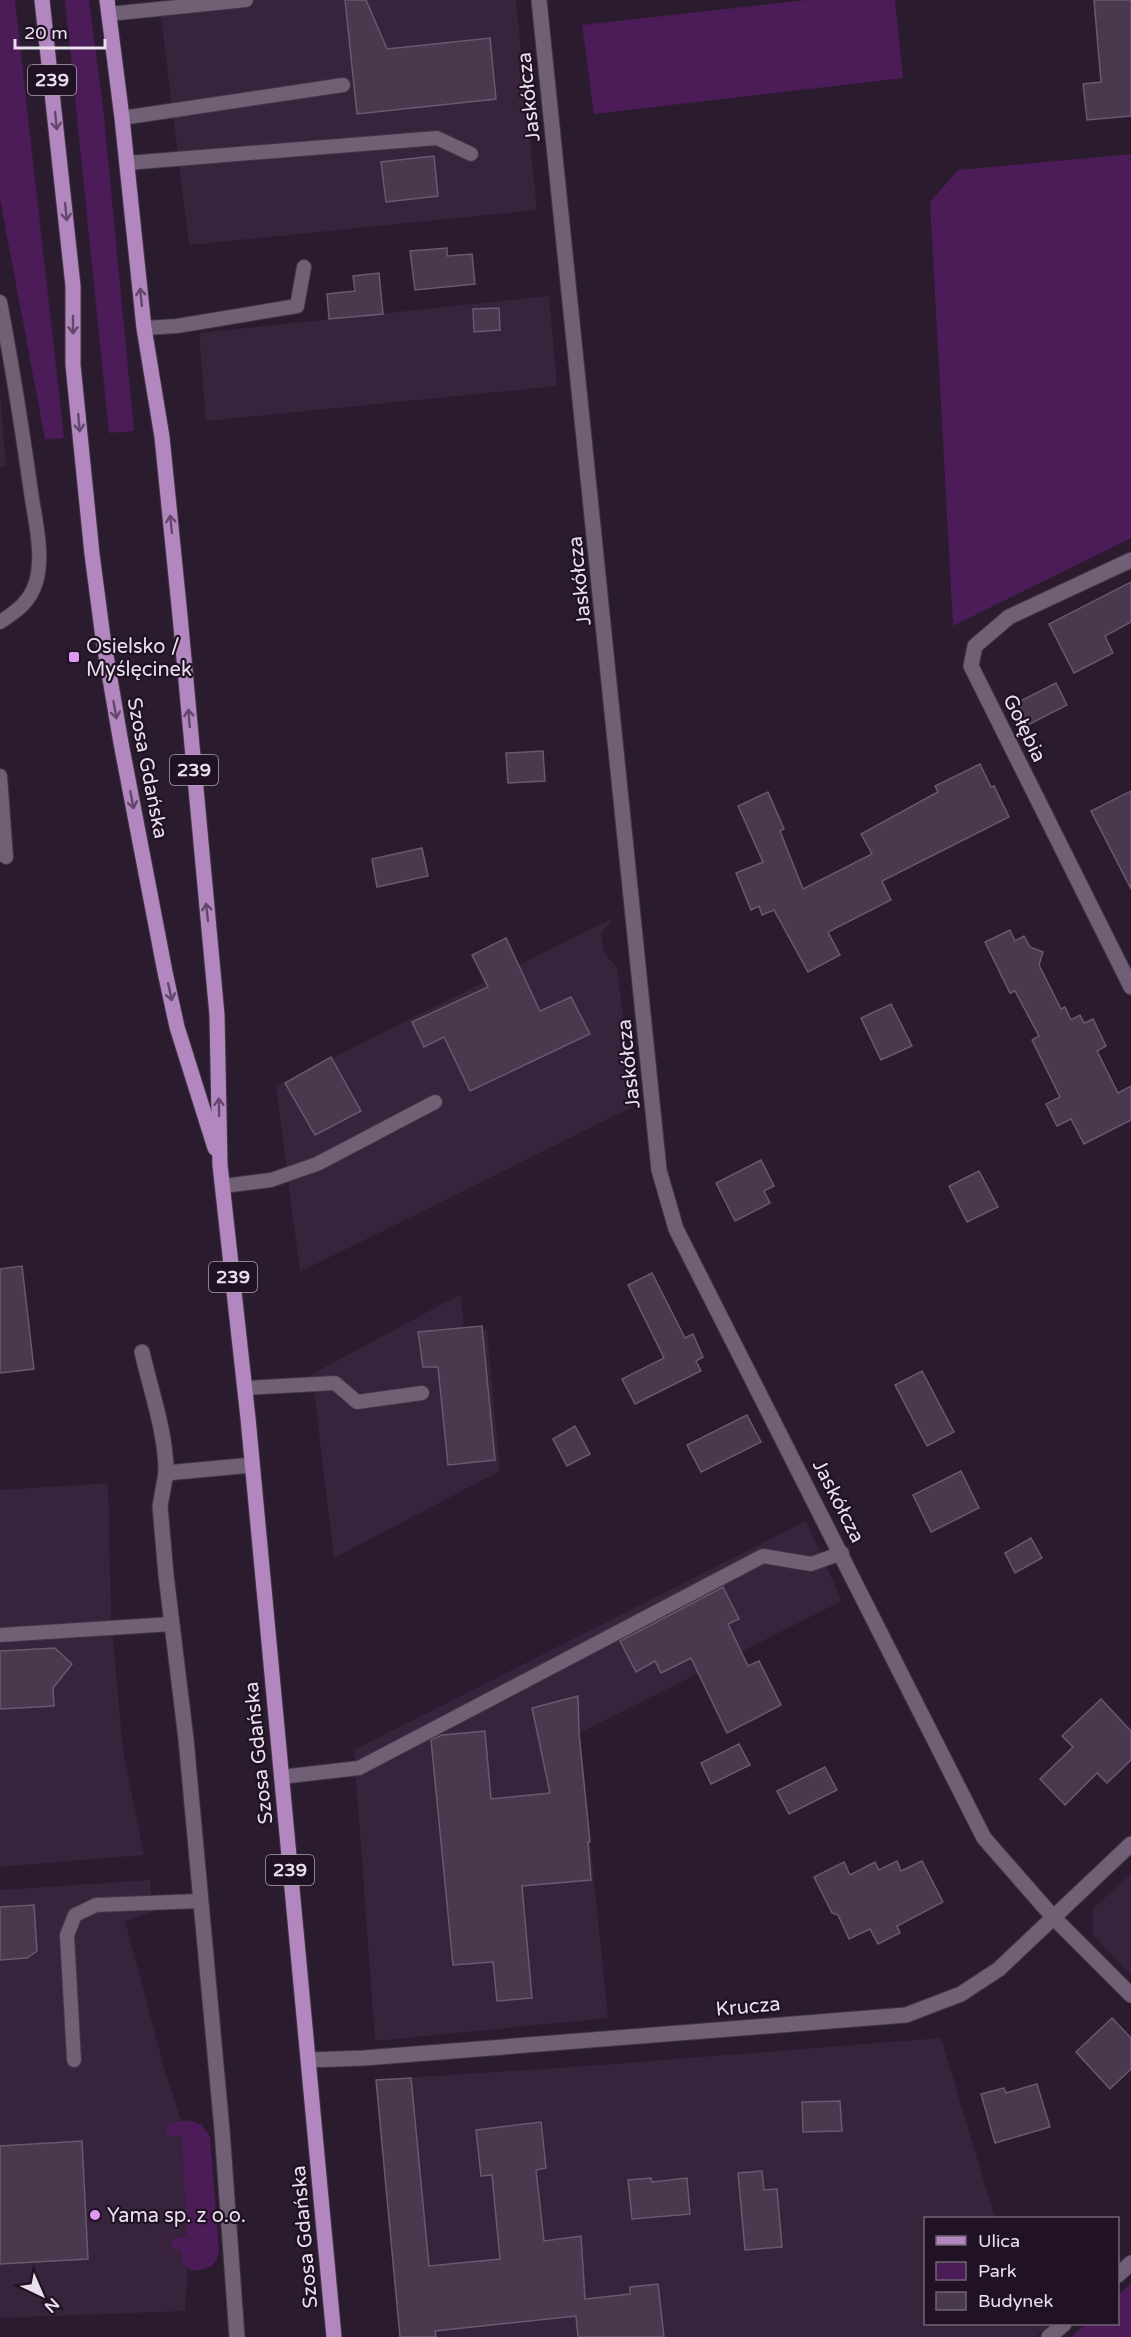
<svg xmlns="http://www.w3.org/2000/svg" width="1131" height="2337" font-family="'Varela Round',sans-serif">
<style>
.built{fill:#37243c}
.green{fill:#4b1c57}
.building{fill:#49394e;stroke:#69586e;stroke-width:1.5}
.lines{fill:none;stroke-linecap:round;stroke-linejoin:round}
.service-casing{stroke:#423645;stroke-width:16}
.minor-casing{stroke:#423645;stroke-width:17}
.primary-casing{stroke:#423645;stroke-width:17}
.service{stroke:#705f75;stroke-width:14}
.minor{stroke:#705f75;stroke-width:15}
.primary{stroke:#b287bf;stroke-width:15}
.oneway{stroke:#62476a}
.poi-dot{fill:#de98f2;stroke:#201224;stroke-width:2}
.labels{text-anchor:middle;stroke-width:4.5;stroke-linejoin:round;paint-order:stroke}
.shield{fill:#201224;stroke:#ada2b1;stroke-width:1.5}
.shield-label{font-size:18px;font-weight:bold;fill:#eae0ed}
.street-label{font-size:20px;fill:#eae0ed;stroke:#201224}
.poi-label{font-size:20px;fill:#eae0ed;stroke:#201224;text-anchor:start}
</style>
<rect width="100%" height="100%" fill="#2a1b2e"/>
<g class="built">
<path d="M159 0H516L537 210 189 245Z"/>
<path d="M549 296 557 386 206 421 199 333Z"/>
<path d="M0 394 6 465 0 468Z"/>
<path d="M613 918 601 934 604 953 617 967 634 1106 300 1272 276 1086Z"/>
<path d="M461 1294 464 1332 487 1330 500 1471 334 1558 312 1374Z"/>
<path d="M108 1483 111 1616 123 1751 144 1855 0 1867V1490Z"/>
<path d="M806 1521 842 1601 579 1733 608 2018 375 2041 354 1750Z"/>
<path d="M1131 1873V1975L1093 1935V1909Z"/>
<path d="M150 1880 153 1912 125 1921 165 2071 194 2161 185 2311 0 2318V1890Z"/>
<path d="M941 2038 995 2218H926V2324H1051L1036 2337H400L376 2080 601 2065Z"/>
</g>
<g class="green">
<path d="M0 0H15L64 438 45 439 0 199Z"/>
<path d="M65 0H89L103 106 134 431 109 433Z"/>
<path d="M806 0H895L903 78 594 114 582 25Z"/>
<path d="M1131 154V538L953 626 930 202 958 170Z"/>
<path d="M189 2120 202 2125 210 2137 219 2251C217 2268 205 2270 191 2271L182 2262 181 2250 172 2249V2238L187 2237 182 2135 167 2136V2124Z"/>
<path d="M1131 2283V2337H1071L1086 2324H1118V2295Z"/>
</g>
<g class="building">
<path d="M345 0H366L387 49 490 38 496 99 357 114Z"/>
<path d="M1094 0H1131V116L1087 120 1083 84 1101 82Z"/>
<path d="M434 156 438 196 386 202 381 162Z"/>
<path d="M447 248V256L472 254 475 284 415 290 410 251Z"/>
<path d="M379 273 383 314 329 319 327 294 355 291 353 276Z"/>
<path d="M499 308 500 330 474 332 473 309Z"/>
<path d="M1131 582V622L1105 636 1113 653 1074 673 1049 624Z"/>
<path d="M1056 683 1067 705 1020 729 1009 707Z"/>
<path d="M543 751 545 781 508 783 506 753Z"/>
<path d="M980 764 991 787 994 786 1009 817 882 881 891 900 828 932 840 955 808 972 774 910 762 915 759 906 751 910 736 873 763 862 738 806 768 792 784 829 780 831 803 889 872 854 861 834 938 792 935 786Z"/>
<path d="M1131 791V889L1091 811Z"/>
<path d="M422 848 428 876 377 887 372 859Z"/>
<path d="M1010 930 1015 941 1024 936 1030 947 1043 952 1039 965 1061 1009 1065 1007 1071 1020 1080 1015 1084 1023 1093 1019 1106 1046 1097 1051 1118 1093 1131 1086V1120L1084 1144 1071 1119 1057 1126 1046 1104 1060 1097 1032 1040 1039 1036 1015 991 1010 993 985 942Z"/>
<path d="M506 938 540 1011 571 997 590 1034 470 1091 444 1037 424 1047 412 1022 488 987 472 955Z"/>
<path d="M891 1004 912 1046 881 1060 861 1018Z"/>
<path d="M331 1057 361 1111 315 1135 285 1083Z"/>
<path d="M761 1160 774 1186 764 1191 770 1203 735 1221 716 1183Z"/>
<path d="M979 1171 998 1207 967 1222 949 1186Z"/>
<path d="M22 1266 34 1369 0 1373V1269Z"/>
<path d="M652 1273 685 1338 693 1334 703 1357 696 1361 701 1371 635 1404 622 1379 664 1358 628 1285Z"/>
<path d="M482 1326 495 1460 448 1465 438 1367H423L418 1332Z"/>
<path d="M922 1371 954 1432 927 1446 895 1385Z"/>
<path d="M747 1415 761 1442 701 1472 687 1445Z"/>
<path d="M575 1426 590 1454 567 1466 553 1439Z"/>
<path d="M961 1471 979 1508 931 1532 913 1495Z"/>
<path d="M1031 1538 1042 1558 1015 1573 1005 1553Z"/>
<path d="M723 1587 739 1619 728 1624 748 1666 759 1661 781 1705 727 1733 691 1658 661 1673 655 1661 636 1672 620 1641Z"/>
<path d="M55 1648 72 1664 53 1688 54 1706 0 1709V1651Z"/>
<path d="M578 1696 579 1733 590 1842H588L591 1880 522 1886 532 1998 497 2001 493 1962 453 1965 431 1740 442 1735 485 1731 491 1799 550 1793 532 1708Z"/>
<path d="M1101 1699 1131 1731V1760L1107 1783 1097 1773 1065 1805 1040 1779 1073 1747 1062 1736Z"/>
<path d="M739 1744 750 1765 711 1784 701 1763Z"/>
<path d="M825 1767 837 1790 789 1814 777 1791Z"/>
<path d="M897 1861 901 1871 922 1861 943 1902 897 1926 900 1933 878 1944 870 1929 849 1939 838 1915 832 1913 814 1877 844 1862 850 1875 875 1862 879 1870Z"/>
<path d="M34 1905 37 1951 27 1958 0 1960V1907Z"/>
<path d="M1112 2018 1131 2038V2069L1110 2089 1076 2052Z"/>
<path d="M411 2078 429 2266 500 2259 492 2175 481 2176 476 2130 541 2122 546 2168 536 2170 544 2241 581 2236 585 2299 630 2294V2287L658 2284 664 2337H578L576 2316 435 2331 436 2337H400L376 2080Z"/>
<path d="M1037 2084 1050 2127 995 2143 981 2094 1004 2088 1006 2093Z"/>
<path d="M840 2101 842 2131 803 2132 802 2102Z"/>
<path d="M82 2141 88 2259 0 2264V2146Z"/>
<path d="M762 2171 764 2190 777 2189 782 2247 745 2250 738 2173Z"/>
<path d="M651 2178 652 2182 687 2178 690 2214 632 2219 628 2180Z"/>
</g>
<g class="lines">
<g class="service-casing">
<g id="service">
<path d="M109 14 246 0"/>
<path d="M122 118 343 85"/>
<path d="M127 163 437 138 471 154"/>
<path d="M0 302C12 365 22 428 31 492 35 520 44 555 36 582 30 602 17 611 0 622"/>
<path d="M144 328 177 326 297 306 304 267"/>
<path d="M0 776 6 857"/>
<path d="M223 1186 271 1180 317 1164 435 1102"/>
<path d="M245 1388 335 1383 357 1402 422 1393"/>
<path d="M0 1635 172 1624"/>
<path d="M281 1777 359 1768 763 1556 811 1564 842 1553"/>
<path d="M74 2060 67 1935 75 1915 96 1905 200 1901"/>
</g>
</g>
<g class="minor-casing">
<g id="minor">
<path d="M539 0 659 1170 676 1229 984 1838 1054 1918 1131 1995"/>
<path d="M1131 560 1009 617 975 646 971 666 1131 987"/>
<path d="M142 1352C151 1392 166 1432 166 1473"/>
<path d="M309 2060 364 2058 906 2015 961 1994 999 1969 1131 1844"/>
<path d="M1118 2275 1131 2263"/>
<path d="M237 2337 222 2130 186 1739 166 1575 160 1506 166 1473 252 1465"/>
<path d="M1049 2337 1064 2324"/>
</g>
</g>
<g class="primary-casing">
<g id="primary">
<path d="M42 0 73 286V365L92 554 103 638 121 743 165 972 177 1027 215 1148"/>
<path d="M107 0 122 118 144 328 162 437 180 616 217 1015 220 1165 248 1418 334 2337"/>
</g>
</g>
<use href="#service" class="service"/>
<use href="#minor" class="minor"/>
<use href="#primary" class="primary"/>
</g>
<defs><path id="oneway-shaft" d="M-6 0H5M1.5-3L5.5 0L1.5 3" fill="none" stroke-width="1.6" stroke-linecap="round" stroke-linejoin="round" transform="scale(1.5)"/></defs>
<g class="oneway">
<use href="#oneway-shaft" transform="translate(56 121) rotate(84)"/>
<use href="#oneway-shaft" transform="translate(66 212) rotate(84)"/>
<use href="#oneway-shaft" transform="translate(141 297) rotate(-96)"/>
<use href="#oneway-shaft" transform="translate(73 325) rotate(90)"/>
<use href="#oneway-shaft" transform="translate(79 423) rotate(85)"/>
<use href="#oneway-shaft" transform="translate(171 524) rotate(-96)"/>
<use href="#oneway-shaft" transform="translate(115 710) rotate(80)"/>
<use href="#oneway-shaft" transform="translate(189 718) rotate(-95)"/>
<use href="#oneway-shaft" transform="translate(132 800) rotate(79)"/>
<use href="#oneway-shaft" transform="translate(207 912) rotate(-96)"/>
<use href="#oneway-shaft" transform="translate(170 992) rotate(78)"/>
<use href="#oneway-shaft" transform="translate(219 1107) rotate(-91)"/>
</g>
<g class="poi-dot">
<rect x="68" y="651" width="12" height="12" rx="3"/>
<circle cx="95" cy="2215" r="6"/>
</g>
<g class="labels">
<g class="shield">
<rect x="28" y="65" width="48" height="30" rx="4.5"/>
<rect x="170" y="755" width="48" height="30" rx="4.5"/>
<rect x="209" y="1262" width="48" height="30" rx="4.5"/>
<rect x="266" y="1855" width="48" height="30" rx="4.5"/>
</g>
<g class="shield-label">
<text x="52" y="86">239</text>
<text x="194" y="776">239</text>
<text x="233" y="1283">239</text>
<text x="290" y="1876">239</text>
</g>
<g class="street-label">
<text transform="translate(528 97) rotate(-96)" y="7">Jaskółcza</text>
<text transform="translate(579 581) rotate(-96)" y="7">Jaskółcza</text>
<text transform="translate(1025 728) rotate(64)" y="7">Gołębia</text>
<text transform="translate(148 768) rotate(79)" y="7">Szosa Gdańska</text>
<text transform="translate(628 1064) rotate(-96)" y="7">Jaskółcza</text>
<text transform="translate(839 1501) rotate(63)" y="7">Jaskółcza</text>
<text transform="translate(258 1753) rotate(-96)" y="7">Szosa Gdańska</text>
<text transform="translate(748 2006) rotate(-5)" y="7">Krucza</text>
<text transform="translate(304 2237) rotate(-95)" y="7">Szosa Gdańska</text>
</g>
<g class="poi-label">
<text x="86" y="653">Osielsko /<tspan x="86" dy="23">Myślęcinek</tspan></text>
<text x="107" y="2222">Yama sp. z o.o.</text>
</g>
</g>
<rect x="924" y="2217" width="195" height="108" fill="#201224" stroke="#716474" stroke-width="1.5"/>
<rect x="936" y="2236" width="30" height="9" fill="#b287bf" stroke="#716474" stroke-width="1.5"/>
<text x="978" y="2247" font-size="18" fill="#eae0ed">Ulica</text>
<rect x="936" y="2262" width="30" height="18" fill="#4b1c57" stroke="#716474" stroke-width="1.5"/>
<text x="978" y="2277" font-size="18" fill="#eae0ed">Park</text>
<rect x="936" y="2292" width="30" height="18" fill="#49394e" stroke="#716474" stroke-width="1.5"/>
<text x="978" y="2307" font-size="18" fill="#eae0ed">Budynek</text>
<g transform="translate(42 2295) rotate(136)" stroke="#201224" stroke-width="4.5" paint-order="stroke">
<path d="M0-4.5L10 22L0 15L-10 22Z" fill="#eae0ed"/>
<text y="-9" font-size="16" font-weight="bold" text-anchor="middle" fill="#eae0ed">N</text>
</g>
<path d="M15 39v9h90v-9" fill="none" stroke="#eae0ed" stroke-width="3"/>
<text x="24" y="39" font-size="18" fill="#eae0ed" stroke="#201224" stroke-width="4.5" paint-order="stroke">20 m</text>
</svg>
